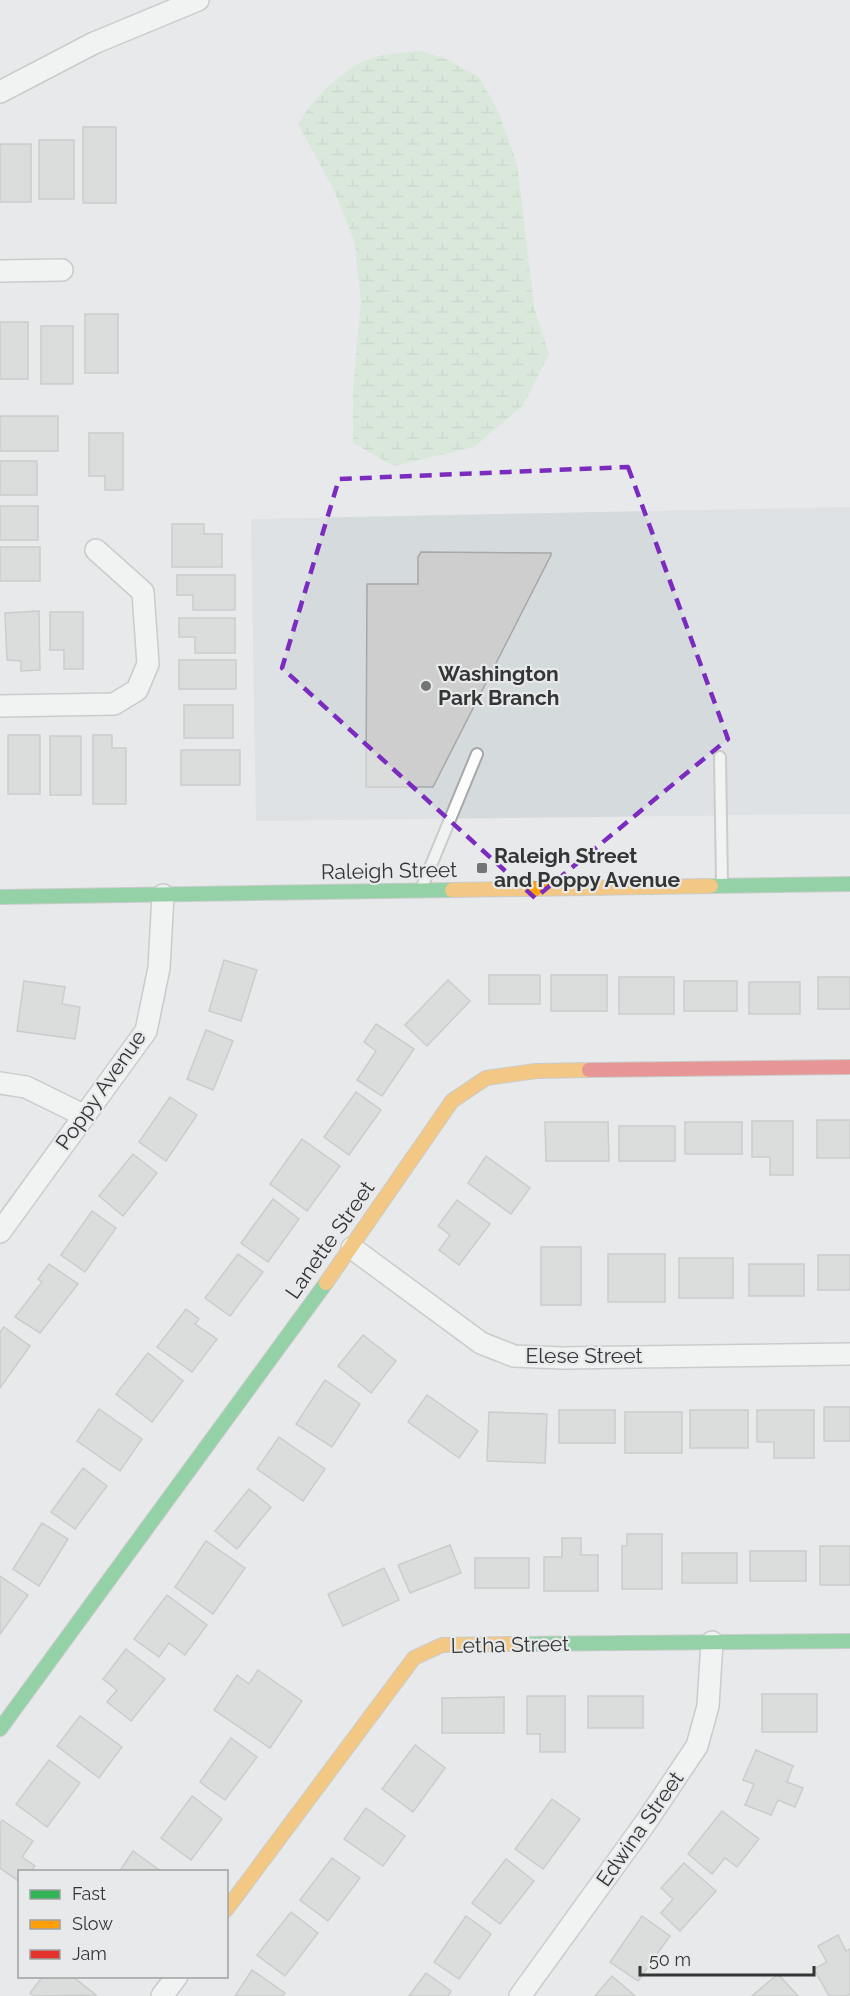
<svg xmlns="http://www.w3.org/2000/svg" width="850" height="1996" font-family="Raleway,sans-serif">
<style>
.built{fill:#d5dadd}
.wetland{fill:url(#wetland-marsh)}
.building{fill:#cdcecd;stroke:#a8a8a8;stroke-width:1.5}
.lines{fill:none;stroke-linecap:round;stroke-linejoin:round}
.lane-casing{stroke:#a7a8a9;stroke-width:14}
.street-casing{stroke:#a7a8a9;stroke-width:24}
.fast-casing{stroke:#a7a8a9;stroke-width:16}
.slow-casing{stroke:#a7a8a9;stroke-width:16}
.jam-casing{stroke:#a7a8a9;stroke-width:16}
.lane{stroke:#fcfcfc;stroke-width:10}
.street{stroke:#fcfcfc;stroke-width:21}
.fast{stroke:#30b455;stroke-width:14}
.slow{stroke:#ff9f0a;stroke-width:14}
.jam{stroke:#e5322d;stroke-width:14}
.marked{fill:none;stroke:#7b2cbf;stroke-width:4.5;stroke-dasharray:12 8;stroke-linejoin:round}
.poi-dot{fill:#737474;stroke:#e7e9eb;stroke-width:2}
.labels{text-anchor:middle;stroke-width:4.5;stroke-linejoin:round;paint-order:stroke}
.poi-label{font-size:21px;font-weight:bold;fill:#343535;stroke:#e7e9eb;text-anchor:start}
.street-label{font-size:21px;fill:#343535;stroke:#e7e9eb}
</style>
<defs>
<pattern id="wetland-marsh" width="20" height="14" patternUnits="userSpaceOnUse" patternTransform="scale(1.5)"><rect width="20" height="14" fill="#c8e6cb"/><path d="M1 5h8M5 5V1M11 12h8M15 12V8" fill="none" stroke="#acc6af"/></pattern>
</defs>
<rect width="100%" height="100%" fill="#e8e9ea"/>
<path class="built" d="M850 507V814L256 821 251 519Z"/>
<path class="wetland" d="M419 51 444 58 479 77 498 111 517 164 534 307 549 354 523 405 474 447 394 466 353 443V389L361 302 355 243 334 190 298 124C313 99 335 77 360 63 377 54 400 53 419 51Z"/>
<g class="building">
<rect x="83" y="127" width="33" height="76"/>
<rect x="39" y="140" width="35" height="59"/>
<rect x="0" y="144" width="31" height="58"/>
<rect x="85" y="314" width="33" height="59"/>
<rect x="0" y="322" width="28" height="57"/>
<rect x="41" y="326" width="32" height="58"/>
<rect x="0" y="416" width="58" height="35"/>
<path d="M89 433H123V490H105V476H89Z"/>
<rect x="0" y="461" width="37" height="34"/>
<rect x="0" y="506" width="38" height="34"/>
<path d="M172 524H204V534H222V567H172Z"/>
<rect x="0" y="547" width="40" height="34"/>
<path d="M421 552 551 553V555L433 787H366L367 584H418V557Z"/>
<path d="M177 575H235V610H193V595H177Z"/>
<path d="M39 611 40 670 21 671V661L7 660 5 613Z"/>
<path d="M50 612H83V669H64V650H50Z"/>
<path d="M179 618H235V653H195V637H179Z"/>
<rect x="179" y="660" width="57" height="29"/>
<rect x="184" y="705" width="49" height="33"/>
<rect x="8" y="735" width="32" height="59"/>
<path d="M93 735H112V748H126V804H93Z"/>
<rect x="50" y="736" width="31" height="59"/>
<rect x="181" y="750" width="59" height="35"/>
<path d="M224 960 257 970 241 1021 209 1011Z"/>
<rect x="489" y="975" width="51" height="29"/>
<rect x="551" y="975" width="56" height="36"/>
<rect x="619" y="977" width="55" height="37"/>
<rect x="818" y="977" width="32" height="32"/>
<path d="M448 980 470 1001 427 1046 405 1025Z"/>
<path d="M24 981 65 987 62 1004 80 1007 75 1039 17 1031Z"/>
<rect x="684" y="981" width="53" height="30"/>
<rect x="749" y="982" width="51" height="32"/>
<path d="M376 1024 414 1049 382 1096 357 1080 376 1051 364 1042Z"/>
<path d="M206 1030 233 1041 213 1090 187 1079Z"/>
<path d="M356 1092 381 1110 349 1155 324 1137Z"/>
<path d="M170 1097 197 1115 166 1161 139 1142Z"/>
<rect x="817" y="1120" width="33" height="38"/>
<path d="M752 1121H793V1175H770V1157H752Z"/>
<path d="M545 1122H608L609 1161H546Z"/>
<rect x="685" y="1122" width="57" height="32"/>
<rect x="619" y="1126" width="56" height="35"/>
<path d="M302 1139 340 1166 307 1211 270 1184Z"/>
<path d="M133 1154 157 1173 123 1216 99 1196Z"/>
<path d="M486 1156 530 1188 511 1214 468 1183Z"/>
<path d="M273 1199 299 1219 268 1262 241 1243Z"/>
<path d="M457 1200 490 1224 459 1265 439 1250 450 1235 438 1226Z"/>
<path d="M92 1211 116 1228 85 1272 61 1255Z"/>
<rect x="541" y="1247" width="40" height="58"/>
<path d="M238 1254 263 1272 230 1316 205 1298Z"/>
<rect x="608" y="1254" width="57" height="48"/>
<rect x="818" y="1255" width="32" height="35"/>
<rect x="679" y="1258" width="54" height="40"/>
<path d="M49 1264 78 1284 40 1333 15 1317 42 1282 38 1279Z"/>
<rect x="749" y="1264" width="55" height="32"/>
<path d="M186 1309 199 1319 195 1324 217 1339 192 1372 157 1347Z"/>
<path d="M4 1327 30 1346 0 1388V1332Z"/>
<path d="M363 1335 396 1361 371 1393 338 1366Z"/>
<path d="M148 1353 183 1381 152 1422 116 1394Z"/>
<path d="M325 1380 360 1404 332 1447 296 1424Z"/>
<path d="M427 1395 478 1431 459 1458 408 1422Z"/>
<rect x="824" y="1407" width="26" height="34"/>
<path d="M99 1409 142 1439 120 1471 77 1441Z"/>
<rect x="559" y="1410" width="56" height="33"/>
<rect x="690" y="1410" width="58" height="38"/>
<path d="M757 1410H814V1458H774V1442H757Z"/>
<path d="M489 1412 547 1414 545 1463 487 1461Z"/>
<rect x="625" y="1412" width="57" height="41"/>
<path d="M279 1437 325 1469 303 1501 257 1469Z"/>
<path d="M83 1468 107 1486 75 1529 51 1512Z"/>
<path d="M249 1489 271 1507 237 1549 215 1531Z"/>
<path d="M42 1523 68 1539 39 1586 13 1569Z"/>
<path d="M627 1534H662V1589H622V1546H627Z"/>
<path d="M562 1538H581V1555H598V1591H544V1557H562Z"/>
<path d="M206 1541 245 1568 213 1614 175 1587Z"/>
<path d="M450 1545 461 1573 410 1593 398 1565Z"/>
<rect x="820" y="1546" width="30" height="39"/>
<rect x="750" y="1551" width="56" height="30"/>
<rect x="682" y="1553" width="55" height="30"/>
<rect x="475" y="1558" width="54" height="30"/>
<path d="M384 1568 399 1600 343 1626 328 1594Z"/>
<path d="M0 1576 28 1595 0 1634Z"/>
<path d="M167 1595 207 1625 185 1655 169 1643 159 1657 134 1639Z"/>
<path d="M126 1649 165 1679 131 1721 107 1702 117 1690 103 1679Z"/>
<path d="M258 1670 302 1701 270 1748 214 1710 237 1675 249 1684Z"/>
<rect x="762" y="1694" width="55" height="38"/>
<path d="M527 1696H565V1752H540V1734H527Z"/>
<rect x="588" y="1696" width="55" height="32"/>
<path d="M504 1697V1733H442V1698Z"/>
<path d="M80 1716 122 1747 99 1778 57 1746Z"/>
<path d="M231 1738 257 1757 225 1800 200 1782Z"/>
<path d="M415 1745 445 1768 413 1812 382 1789Z"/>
<path d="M756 1750 793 1766 787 1782 803 1788 795 1807 778 1800 771 1815 745 1805 754 1784 743 1780Z"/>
<path d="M49 1760 80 1783 47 1827 16 1804Z"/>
<path d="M192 1796 222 1819 191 1860 161 1838Z"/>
<path d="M552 1799 580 1819 543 1869 515 1849Z"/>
<path d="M366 1808 405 1836 383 1866 344 1839Z"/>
<path d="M722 1811 759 1839 737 1867 725 1858 712 1874 688 1854Z"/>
<path d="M2 1820 33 1841 22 1857 35 1866 30 1872H20V1882L0 1868V1824Z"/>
<path d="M133 1851 162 1872H119Z"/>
<path d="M332 1858 360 1878 328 1921 300 1900Z"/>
<path d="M506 1859 534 1881 500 1924 472 1903Z"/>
<path d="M684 1863 716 1891 680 1931 661 1913 673 1899 661 1888Z"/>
<path d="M291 1912 318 1933 285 1976 257 1955Z"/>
<path d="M466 1916 491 1934 459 1979 434 1962Z"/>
<path d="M642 1916 670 1936 638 1981 610 1962Z"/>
<path d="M838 1935 846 1951 850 1949V1994L847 1996H829L814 1969 827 1962 818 1946Z"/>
<path d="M252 1970 285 1993 283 1996H235Z"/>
<path d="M426 1973 451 1991 448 1996H409Z"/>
<path d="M778 1974 798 1996H752Z"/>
<path d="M43 1976H72L96 1995 34 1996 30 1993Z"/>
<path d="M612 1976 635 1996H595Z"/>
</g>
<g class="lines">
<g class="lane-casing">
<g id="lane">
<path d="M720 757 722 883"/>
<path d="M422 887 477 754"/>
</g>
</g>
<g class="street-casing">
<g id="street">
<path d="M0 92 94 43 198 0"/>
<path d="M0 271 62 270"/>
<path d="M0 706 114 704 137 690 148 664 143 592 96 550"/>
<path d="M0 1083 26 1087 85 1116"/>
<path d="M0 1232 146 1031 159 968 163 895"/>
<path d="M352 1248 481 1343 514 1356 562 1358 850 1354"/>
<path d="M162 1996 177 1976"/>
<path d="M520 1996 646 1822 697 1746 708 1706 712 1642"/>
</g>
</g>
<g class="fast-casing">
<g id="fast">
<path d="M711 886 850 884"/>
<path d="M0 897 452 890"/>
<path d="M514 1644 850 1641"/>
<path d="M0 1729 326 1283"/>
</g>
</g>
<g class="slow-casing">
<g id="slow">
<path d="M452 890 711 886"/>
<path d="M326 1283 452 1101 486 1078 536 1071 589 1070"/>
<path d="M226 1910 414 1658 442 1645 514 1644"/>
</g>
</g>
<g class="jam-casing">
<path id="jam" d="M589 1070 850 1067"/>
</g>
<use href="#lane" class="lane"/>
<use href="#street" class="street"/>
<use href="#fast" class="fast"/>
<use href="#slow" class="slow"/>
<use href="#jam" class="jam"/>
</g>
<path d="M0 0H850V1996H0ZM628 467 728 739 535 898 282 668 339 479Z" fill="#e8e9ea" fill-opacity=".55" fill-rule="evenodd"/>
<path class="marked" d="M628 467 728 739 535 898 282 668 339 479Z"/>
<g class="poi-dot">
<circle cx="426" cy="686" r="6"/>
<rect x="476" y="862" width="12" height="12" rx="3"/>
</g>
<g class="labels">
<g class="poi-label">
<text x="438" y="681">Washington<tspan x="438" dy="24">Park Branch</tspan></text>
<text x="494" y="863">Raleigh Street<tspan x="494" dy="24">and Poppy Avenue</tspan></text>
</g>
<g class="street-label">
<text transform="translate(389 871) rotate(-1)" y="7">Raleigh Street</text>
<text transform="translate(101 1090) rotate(-55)" y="7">Poppy Avenue</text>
<text transform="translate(330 1240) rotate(-55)" y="7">Lanette Street</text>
<text x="584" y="1363">Elese Street</text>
<text transform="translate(510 1645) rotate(-1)" y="7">Letha Street</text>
<text transform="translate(640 1829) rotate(-55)" y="7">Edwina Street</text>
</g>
</g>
<rect x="18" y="1870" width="210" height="108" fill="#e7e9eb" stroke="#9fa1a2" stroke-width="1.5"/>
<rect x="30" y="1890" width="30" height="9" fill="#30b455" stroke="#9fa1a2" stroke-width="1.5"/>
<text x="72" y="1900" font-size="18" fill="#343535">Fast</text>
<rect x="30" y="1920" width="30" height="9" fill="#ff9f0a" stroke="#9fa1a2" stroke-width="1.5"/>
<text x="72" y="1930" font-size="18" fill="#343535">Slow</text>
<rect x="30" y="1950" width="30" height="9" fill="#e5322d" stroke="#9fa1a2" stroke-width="1.5"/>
<text x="72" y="1960" font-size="18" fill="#343535">Jam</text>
<path d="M640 1966v9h174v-9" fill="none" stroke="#343535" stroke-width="3"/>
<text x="649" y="1966" font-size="18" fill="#343535" stroke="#e7e9eb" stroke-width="4.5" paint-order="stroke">50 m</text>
</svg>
